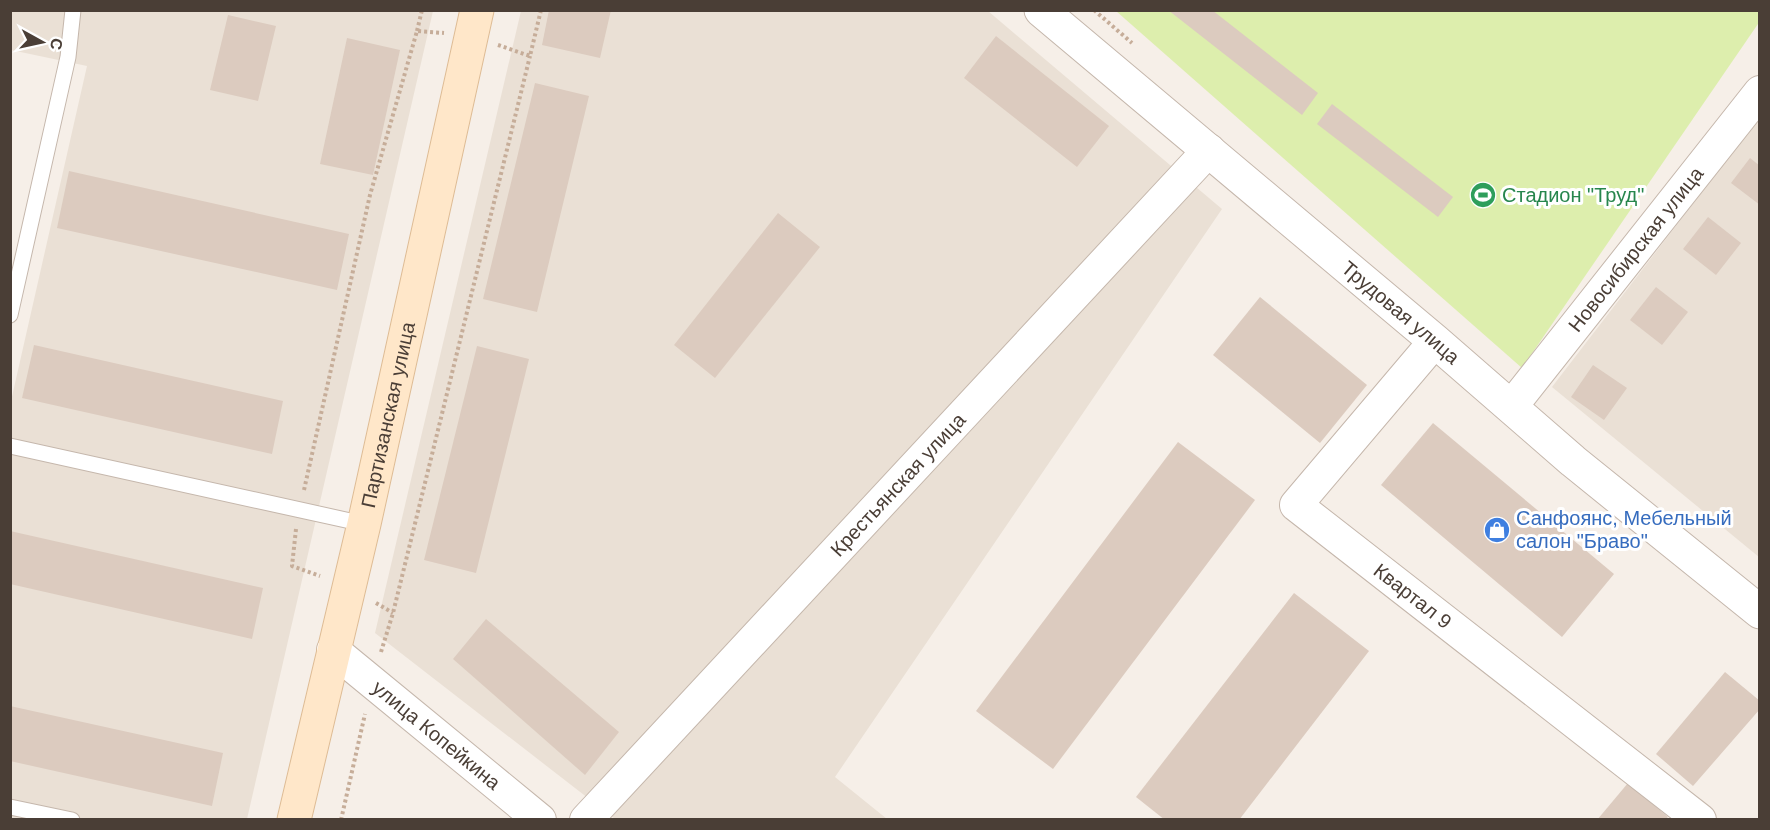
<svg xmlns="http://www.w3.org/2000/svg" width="1770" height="830" font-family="Arial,sans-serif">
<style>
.residential{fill:#eae0d5}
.green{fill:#ddeead}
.building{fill:#dccbbf}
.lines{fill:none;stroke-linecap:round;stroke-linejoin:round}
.service-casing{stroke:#c5b7ac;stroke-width:17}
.minor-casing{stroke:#c5b7ac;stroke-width:34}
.tertiary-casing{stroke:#c5b7ac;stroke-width:35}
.secondary-casing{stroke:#debc95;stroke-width:35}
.path{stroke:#c6ad99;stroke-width:4;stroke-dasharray:3 3;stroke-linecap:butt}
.service{stroke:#fff;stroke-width:15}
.minor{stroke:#fff;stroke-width:32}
.tertiary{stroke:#fff;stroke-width:33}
.secondary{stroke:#ffe7c9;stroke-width:33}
.labels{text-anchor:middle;stroke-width:6;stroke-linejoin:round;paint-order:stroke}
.leisure-label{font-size:20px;fill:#27864d;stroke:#fff;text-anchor:start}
.street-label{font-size:20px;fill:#4a3e36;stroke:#fff}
.shop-label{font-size:20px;fill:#366cbe;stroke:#fff;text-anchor:start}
</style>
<rect width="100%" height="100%" fill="#f6efe8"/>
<g class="residential">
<path d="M11 11H433L247 819H11V401L87 66 11 50Z"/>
<path d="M521 11H988L1222 209 835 777 887 819H615L375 633Z"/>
<path d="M1759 118V557L1552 387Z"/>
</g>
<path class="green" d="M1759 10 1760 21 1522 368 1116 11Z"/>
<g class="building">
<path d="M549 10H611L600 58 542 45Z"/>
<path d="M1168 10H1212L1318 93 1302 115Z"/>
<path d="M228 15 276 26 258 101 210 90Z"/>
<path d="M996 36 1109 126 1077 167 964 78Z"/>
<path d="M347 38 400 50 373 175 320 164Z"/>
<path d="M535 83 589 96 537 312 483 299Z"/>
<path d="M1332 104 1453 197 1438 217 1317 124Z"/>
<path d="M1750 158 1760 166V205L1731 183Z"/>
<path d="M69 171 349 234 337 290 57 228Z"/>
<path d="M778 213 820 247 715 378 674 345Z"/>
<path d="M1708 217 1741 243 1716 275 1683 249Z"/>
<path d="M1656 287 1688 312 1662 345 1630 320Z"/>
<path d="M1260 297 1367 385 1320 443 1213 355Z"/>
<path d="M34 345 283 401 272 454 22 398Z"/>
<path d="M477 346 529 359 476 573 424 560Z"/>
<path d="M1593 365 1627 388 1604 420 1571 397Z"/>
<path d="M1433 423 1614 574 1562 637 1381 485Z"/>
<path d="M1178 442 1255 500 1053 769 976 711Z"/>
<path d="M10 531 263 588 252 639 10 584Z"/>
<path d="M1294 593 1369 651 1239 820H1165L1136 797Z"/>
<path d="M486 619 619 732 585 775 453 659Z"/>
<path d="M1725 672 1760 701V709L1693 786 1656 754Z"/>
<path d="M10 706 223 753 212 806 10 761Z"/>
<path d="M1628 783 1668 817 1665 820H1597Z"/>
</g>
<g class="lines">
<g class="service-casing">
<g id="service">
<path d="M10 315 68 57 73 10"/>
<path d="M10 446 364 524"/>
<path d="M10 807 72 820"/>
</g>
</g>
<g class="minor-casing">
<g id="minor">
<path id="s1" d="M1435 341 1296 505 1700 820"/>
<path id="s2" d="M1511 407 1760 92"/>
<path id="s3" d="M333 650 540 820"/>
<path id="s4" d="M586 820 1209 150"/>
</g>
</g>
<g class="tertiary-casing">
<g id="tertiary">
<path id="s5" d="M1041 10 1435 341 1573 461 1760 612"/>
</g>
</g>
<g class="secondary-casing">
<g id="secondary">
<path id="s6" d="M294 820 364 524 477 10"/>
</g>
</g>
<g class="path">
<path d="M1094 10 1132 43"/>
<path d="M417 31 422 10"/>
<path d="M498 45 530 56 541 10"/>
<path d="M304 490 370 195 417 31 444 33"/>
<path d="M296 529 292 566 320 576"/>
<path d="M376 603 393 613"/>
<path d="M381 652 393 613 530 56"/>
<path d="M341 820 365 714"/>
</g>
<use href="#service" class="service"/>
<use href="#minor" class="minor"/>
<use href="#tertiary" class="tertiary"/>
<use href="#secondary" class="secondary"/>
</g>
<defs>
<g id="stadium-disc" transform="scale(1.35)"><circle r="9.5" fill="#2e9e5b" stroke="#fff"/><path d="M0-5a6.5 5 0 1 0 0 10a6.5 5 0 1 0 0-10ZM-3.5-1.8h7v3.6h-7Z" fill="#fff"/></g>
<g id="shop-disc" transform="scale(1.35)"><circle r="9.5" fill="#3f7fe0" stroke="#fff"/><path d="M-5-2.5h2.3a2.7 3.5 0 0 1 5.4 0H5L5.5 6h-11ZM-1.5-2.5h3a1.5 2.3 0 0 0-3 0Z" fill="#fff"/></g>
</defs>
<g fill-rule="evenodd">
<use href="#stadium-disc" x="1483" y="195"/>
<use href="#shop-disc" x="1497" y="530"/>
</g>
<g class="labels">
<g class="leisure-label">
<text x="1502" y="202">Стадион "Труд"</text>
</g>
<g class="street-label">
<text dy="7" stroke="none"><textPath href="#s2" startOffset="201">Новосибирская улица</textPath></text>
<text dy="7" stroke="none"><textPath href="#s5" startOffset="470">Трудовая улица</textPath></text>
<text dy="7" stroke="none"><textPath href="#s6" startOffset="416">Партизанская улица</textPath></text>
<text dy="7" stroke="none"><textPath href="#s4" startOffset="458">Крестьянская улица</textPath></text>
<text dy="7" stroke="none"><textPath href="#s1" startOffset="363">Квартал 9</textPath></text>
<text dy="7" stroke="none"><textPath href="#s3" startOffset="134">улица Копейкина</textPath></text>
</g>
<g class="shop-label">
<text x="1516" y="525">Санфоянс, Мебельный<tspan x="1516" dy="23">салон "Браво"</tspan></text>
</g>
</g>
<rect width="1770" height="830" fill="none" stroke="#4a3e36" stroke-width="24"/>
<g transform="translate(42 42) rotate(98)" stroke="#ffffff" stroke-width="4.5" paint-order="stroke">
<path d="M0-4.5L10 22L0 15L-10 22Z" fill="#4a3e36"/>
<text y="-9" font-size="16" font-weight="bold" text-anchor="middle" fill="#4a3e36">С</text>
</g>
</svg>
